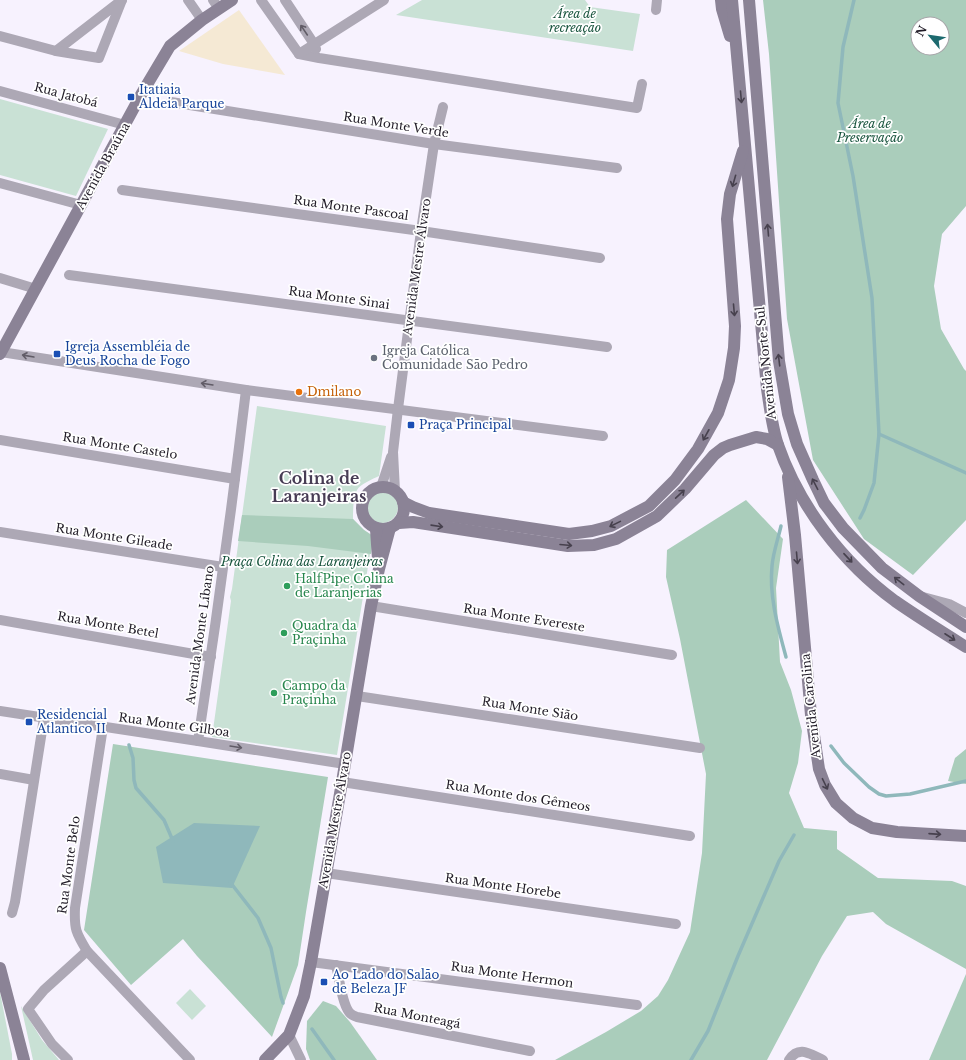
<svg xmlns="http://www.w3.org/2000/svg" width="966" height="1060" font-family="'Libre Baskerville',serif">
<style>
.commercial{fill:#f5e9d4}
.green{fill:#c9e1d5}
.forest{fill:#aacdbb;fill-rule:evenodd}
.water{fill:#8fb8bb}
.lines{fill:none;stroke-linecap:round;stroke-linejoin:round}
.stream{stroke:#8fb8bb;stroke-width:3.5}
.street{stroke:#ada8b5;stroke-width:10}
.secondary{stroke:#8b8396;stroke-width:12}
.oneway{stroke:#615c67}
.oneway2{stroke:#47414e}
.transit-dot{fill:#1a4fb4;stroke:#fff;stroke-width:1.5}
.worship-dot{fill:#6b7280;stroke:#fff;stroke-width:1.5}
.food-dot{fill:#e8710a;stroke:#fff;stroke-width:1.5}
.leisure-dot{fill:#2e9e5b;stroke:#fff;stroke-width:1.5}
.labels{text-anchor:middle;stroke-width:3.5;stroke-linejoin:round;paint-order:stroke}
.park-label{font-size:12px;font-style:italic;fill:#16533c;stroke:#fff}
.transit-label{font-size:12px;fill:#164399;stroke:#fff;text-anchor:start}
.street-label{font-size:12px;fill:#221d28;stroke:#fff}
.worship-label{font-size:12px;fill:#5b616d;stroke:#fff;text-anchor:start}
.food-label{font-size:12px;fill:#c56008;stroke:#fff;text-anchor:start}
.leisure-label{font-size:12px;fill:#27864d;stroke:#fff;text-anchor:start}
.district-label{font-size:16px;font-weight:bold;fill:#473c54;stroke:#fff}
</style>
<rect width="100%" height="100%" fill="#f7f2fe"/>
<path class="commercial" d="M239 10 285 75 223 64 179 51Z"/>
<g class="green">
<path d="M422 0H585L590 7 640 14 633 51 396 15Z"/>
<path d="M0 99 108 129 76 196 0 175Z"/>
<path d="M257 406 386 426 379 476C373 479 360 484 357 490 353 499 353 510 353 519L364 530 373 536 337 755 212 737 231 601 230 597 232 589Z"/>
<circle cx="382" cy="507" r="16"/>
<path d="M190 989 206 1006 192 1020 176 1003Z"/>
<path d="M0 992 12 1054V1060H0Z"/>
<path d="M21 1006 42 1040 59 1060H33Z"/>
</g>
<g class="forest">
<path d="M763 0H966V206L942 234 934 286 941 329 964 369 966 371V520L913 575 864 539 813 460 787 319 769 54ZM918 24H942V48H918Z"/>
<path d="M746 500 783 539 776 588 780 662 791 690 802 731 798 763 789 793 804 828 837 831V849L878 878 952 881 966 886V969L886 924 873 912 847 916 822 956 767 1060H555L606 1032 641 1011 658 996 668 980 690 932 702 853 706 774 680 639 666 577 667 550Z"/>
<path d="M242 515 353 519 364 530 373 536 371 554 308 546 238 541Z"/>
<path d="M113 744 328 777 306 912 298 965 272 1037 197 956 183 939 131 985 84 930Z"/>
<path d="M966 749V784L948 781 955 758Z"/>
<path d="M966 974V1060H929Z"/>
<path d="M323 1001 336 1006 350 1022 377 1060H310L306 1049 307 1021Z"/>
</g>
<path class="water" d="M194 823 260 826 232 888 163 883 156 847Z"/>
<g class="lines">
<g class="stream">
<path d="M854 0 843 47 838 103 853 176 872 298 879 434 874 483 864 510 860 518"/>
<path d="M879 434 966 473"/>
<path d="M781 526C778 539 773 553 772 566 769 597 778 627 786 657"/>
<path d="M129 745 133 758 134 780 136 788 164 820 173 841"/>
<path d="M831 746 844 763 869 787 879 794 886 796 910 794 966 781"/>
<path d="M230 882 258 918 271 948 281 997 283 1003"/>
<path d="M312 1029 334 1060"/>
<path d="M691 1060 708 1031 738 956 779 861 794 835"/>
</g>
<g class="street">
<path d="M188 0 202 20"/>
<path d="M213 0 219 9"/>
<path d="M261 0 299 54 319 58 637 108 642 84"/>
<path d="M285 0 314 44 316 49"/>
<path d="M656 10 657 0"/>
<path d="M0 36 56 51 122 0"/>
<path d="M56 51 99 58 122 0"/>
<path d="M299 54 384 0"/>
<path d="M0 91 125 125"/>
<path d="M171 102 434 144 617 168"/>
<path d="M0 183 81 205"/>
<path d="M122 190 421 231 600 258"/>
<path d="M69 275 607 347"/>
<path d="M0 278 36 289"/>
<path d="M1 352 246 390 603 436"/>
<path d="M0 440 235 479"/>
<path d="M381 487 391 457"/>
<path d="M395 491 393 452 398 409 421 231 434 144 443 107"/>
<path d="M0 532 223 567"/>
<path d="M923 597 949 604 966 613"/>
<path d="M371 606 672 655"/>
<path d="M0 620 211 657"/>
<path d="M357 696 700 748"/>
<path d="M0 711 198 741 345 764"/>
<path d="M103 727 75 908C74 929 76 933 87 951L190 1060"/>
<path d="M198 741C216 624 232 507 246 390"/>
<path d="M0 774 34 780"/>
<path d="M342 782 690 836"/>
<path d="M326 873 676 924"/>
<path d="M12 913 15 902 44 718"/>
<path d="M311 962 637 1005"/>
<path d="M336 965C339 977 342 1003 349 1012 351 1015 354 1016 357 1017L530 1051"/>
<path d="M289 1035 301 1060"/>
<path d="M68 1060 52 1044 28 1009 44 990 87 951"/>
<path d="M789 1060C799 1045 810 1054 823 1060"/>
</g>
<g class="secondary">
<path d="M721 0 722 9 730 36"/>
<path d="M732 0 767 389C770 408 772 427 778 445 799 506 843 563 895 601 918 617 942 632 966 647"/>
<path d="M749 0 779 361 788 414 797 444 813 480 824 503 843 528 882 568 919 596 966 627"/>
<path d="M0 354 142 93 170 46 202 20 232 0"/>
<path d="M788 477 795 535 811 715 819 769 825 785 836 803 853 818 872 828 897 832 966 836"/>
<circle cx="383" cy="508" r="21"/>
<path d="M403 502 413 507 429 513 569 534 592 531 611 526 649 506 675 480 698 449 718 413 729 380 734 348 735 326 727 219 730 194 743 151"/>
<path d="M399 523 413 522 568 546 594 545 616 539 657 516 685 489 714 455 723 448 730 445 756 437 767 439 778 445"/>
<path d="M376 529 378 559"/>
<path d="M0 968 24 1060"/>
<path d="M265 1060 289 1035 304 996 311 962 342 782 371 606 379 569 390 528"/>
</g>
</g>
<defs><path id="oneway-shaft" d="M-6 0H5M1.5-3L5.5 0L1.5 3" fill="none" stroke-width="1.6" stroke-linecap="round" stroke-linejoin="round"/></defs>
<g class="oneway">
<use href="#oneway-shaft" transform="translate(304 30) rotate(-124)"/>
<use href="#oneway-shaft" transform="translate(28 356) rotate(-170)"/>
<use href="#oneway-shaft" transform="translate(207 384) rotate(-171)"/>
<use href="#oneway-shaft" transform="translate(236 747) rotate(9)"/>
</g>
<g class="oneway2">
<use href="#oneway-shaft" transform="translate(741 97) rotate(85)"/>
<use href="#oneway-shaft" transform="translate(734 181) rotate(106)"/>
<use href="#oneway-shaft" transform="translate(768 230) rotate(-95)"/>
<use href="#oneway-shaft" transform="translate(734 310) rotate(85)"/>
<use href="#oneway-shaft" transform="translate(779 360) rotate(-97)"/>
<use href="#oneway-shaft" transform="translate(706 435) rotate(119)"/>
<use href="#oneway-shaft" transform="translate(815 484) rotate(-117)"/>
<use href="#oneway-shaft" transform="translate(680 494) rotate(-43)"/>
<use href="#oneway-shaft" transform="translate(615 524) rotate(154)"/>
<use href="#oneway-shaft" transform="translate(437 526) rotate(8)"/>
<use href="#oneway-shaft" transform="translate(566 545) rotate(5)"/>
<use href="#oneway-shaft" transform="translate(797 558) rotate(85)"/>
<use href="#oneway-shaft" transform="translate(848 558) rotate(47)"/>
<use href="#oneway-shaft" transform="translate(899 581) rotate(-142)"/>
<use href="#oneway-shaft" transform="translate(950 637) rotate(33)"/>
<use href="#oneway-shaft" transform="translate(825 784) rotate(64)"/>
<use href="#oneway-shaft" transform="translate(935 834) rotate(4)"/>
</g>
<g class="transit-dot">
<rect x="127" y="93" width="8" height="8" rx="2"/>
<rect x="53" y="350" width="8" height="8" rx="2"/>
<rect x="407" y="421" width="8" height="8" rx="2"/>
<rect x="25" y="718" width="8" height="8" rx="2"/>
<rect x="320" y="978" width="8" height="8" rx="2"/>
</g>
<circle class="worship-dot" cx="374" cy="358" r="4"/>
<circle class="food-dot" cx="299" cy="392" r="4"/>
<g class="leisure-dot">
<circle cx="287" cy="586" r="4"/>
<circle cx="284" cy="633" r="4"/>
<circle cx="274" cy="693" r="4"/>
</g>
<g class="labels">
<g class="park-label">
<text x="575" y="18">Área de<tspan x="575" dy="14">recreação</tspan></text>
<text x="870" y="128">Área de<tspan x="870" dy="14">Preservação</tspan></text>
<text x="302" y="566">Praça Colina das Laranjeiras</text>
</g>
<g class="transit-label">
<text x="139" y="94">Itatiaia<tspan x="139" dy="14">Aldeia Parque</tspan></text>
<text x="65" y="351">Igreja Assembléia de<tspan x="65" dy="14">Deus Rocha de Fogo</tspan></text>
<text x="419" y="429">Praça Principal</text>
<text x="37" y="719">Residencial<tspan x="37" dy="14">Atlantico II</tspan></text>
<text x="332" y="979">Ao Lado do Salão<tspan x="332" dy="14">de Beleza JF</tspan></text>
</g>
<g class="street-label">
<text transform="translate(66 95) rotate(15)" y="4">Rua Jatobá</text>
<text transform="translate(396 125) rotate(9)" y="4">Rua Monte Verde</text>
<text transform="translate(103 166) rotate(-61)" y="4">Avenida Braúna</text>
<text transform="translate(351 208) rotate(8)" y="4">Rua Monte Pascoal</text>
<text transform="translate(417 267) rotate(-82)" y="4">Avenida Mestre Álvaro</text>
<text transform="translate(339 298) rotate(8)" y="4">Rua Monte Sinai</text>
<text transform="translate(766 363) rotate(-96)" y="4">Avenida Norte-Sul</text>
<text transform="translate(120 446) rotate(9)" y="4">Rua Monte Castelo</text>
<text transform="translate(114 537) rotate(9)" y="4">Rua Monte Gileade</text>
<text transform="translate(524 618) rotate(9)" y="4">Rua Monte Evereste</text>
<text transform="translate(108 625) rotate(10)" y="4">Rua Monte Betel</text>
<text transform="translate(200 635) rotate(-82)" y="4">Avenida Monte Líbano</text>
<text transform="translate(811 706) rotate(-96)" y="4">Avenida Carolina</text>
<text transform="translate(530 709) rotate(9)" y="4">Rua Monte Sião</text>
<text transform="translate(174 725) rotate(8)" y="4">Rua Monte Gilboa</text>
<text transform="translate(518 796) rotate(9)" y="4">Rua Monte dos Gêmeos</text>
<text transform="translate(335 820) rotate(-80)" y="4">Avenida Mestre Álvaro</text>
<text transform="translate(69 865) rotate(-82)" y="4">Rua Monte Belo</text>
<text transform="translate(503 886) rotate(8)" y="4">Rua Monte Horebe</text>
<text transform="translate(512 975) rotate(8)" y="4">Rua Monte Hermon</text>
<text transform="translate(417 1016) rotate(11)" y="4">Rua Monteagá</text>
</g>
<g class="worship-label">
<text x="382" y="355">Igreja Católica<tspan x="382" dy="14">Comunidade São Pedro</tspan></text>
</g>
<g class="food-label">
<text x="307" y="396">Dmilano</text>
</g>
<g class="leisure-label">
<text x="295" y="583">HalfPipe Colina<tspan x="295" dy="14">de Laranjerias</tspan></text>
<text x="292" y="630">Quadra da<tspan x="292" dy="14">Praçinha</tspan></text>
<text x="282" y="690">Campo da<tspan x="282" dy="14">Praçinha</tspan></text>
</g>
<g class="district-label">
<text x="319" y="484">Colina de<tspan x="319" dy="18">Laranjeiras</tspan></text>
</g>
</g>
<g transform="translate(930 36) rotate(299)"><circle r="19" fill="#ffffff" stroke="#a7a5a9"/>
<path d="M0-3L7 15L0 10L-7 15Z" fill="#1d6a6f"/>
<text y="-6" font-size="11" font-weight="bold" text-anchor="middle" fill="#221d28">N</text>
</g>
</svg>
